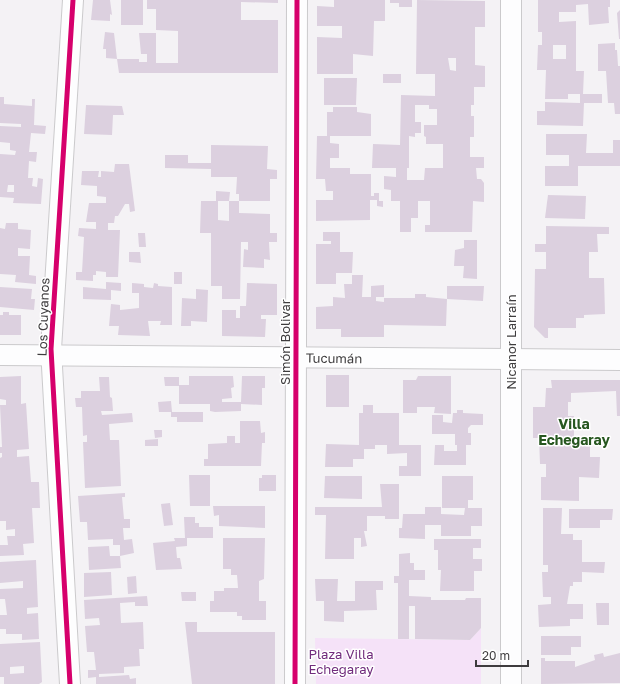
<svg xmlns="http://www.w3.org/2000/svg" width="620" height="684" font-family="'Golos Text',sans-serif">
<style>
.green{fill:#f5e2f8}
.building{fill:#dcd0df;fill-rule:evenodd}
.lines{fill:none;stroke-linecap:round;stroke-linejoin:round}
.street-casing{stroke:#cbcacc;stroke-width:22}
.street{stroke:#fdfdfe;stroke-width:20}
.cycleway-casing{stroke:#fff;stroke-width:8}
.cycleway{stroke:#d6006c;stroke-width:5}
.labels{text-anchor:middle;stroke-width:3;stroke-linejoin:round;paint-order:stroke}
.street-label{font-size:13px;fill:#3e3c3e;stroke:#fff}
.park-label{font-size:13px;fill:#712c7d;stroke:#fff}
.neighbourhood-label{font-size:14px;font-weight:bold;fill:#275720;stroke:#fff}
</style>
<rect width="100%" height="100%" fill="#f4f2f5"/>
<path class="green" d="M481 628V684H316L315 638 470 640Z"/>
<g class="building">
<path d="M93 0H110L112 15 110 14V21L91 20Z"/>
<rect x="121" y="0" width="22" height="25"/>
<path d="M147 0H278V3L241 2V20H278V73H119L117 59H139V62H147V54H141L139 33H156V63H178V31L156 30V9H147Z"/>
<path d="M334 0H385V21H374L373 56 353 54V74H317V37L342 38V26H317V6L334 7Z"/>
<path d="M390 0H412V7H399V3H390Z"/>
<path d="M417 0 485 1V27H475V65L485 66V87H474V105H471V116H474V137H470V157H484V168H476L477 179H481L484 183V202L473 201 472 232H425V225H430V201H418V218H411V232H400V201H391V190L384 189V176L396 177V168H372L373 144 400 145 401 95 435 96V74H416ZM448 58H456V71L450 70ZM415 105H429V109H437V125H424V136L426 137V144H443V168H425L424 180H407V168H409V136L415 137V133H421V122H415Z"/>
<path d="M538 0H610V7H608L609 23 589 25 588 4 576 5V12H559V22L576 21V71H584L583 94H602V103H584L583 126 537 125V111H545V102L580 103V94H568V99H545L546 70H537L538 45H542V32H538ZM553 45H566V59H553Z"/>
<path d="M620 10V39H619L617 13Z"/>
<path d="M105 32 114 33 117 59 106 58V49H103Z"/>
<path d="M615 43V50H617L618 66H620V114H615L614 103H608L606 71H598V44Z"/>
<rect x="383" y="74" width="18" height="9"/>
<path d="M324 78H357L356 105H324Z"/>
<path d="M0 97H4V104L32 106V99H35L34 125 46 126 45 134 31 133 29 152H37L36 162 29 161 28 178H33L32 186 37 187 38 178 43 179 41 204 13 203 14 198 0 197V154L15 155 16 151 10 150V143L0 142V126L21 127V124L0 123ZM8 185H14V192H7Z"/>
<path d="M86 105 122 106 124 115H113L112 135 84 134Z"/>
<path d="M333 107H357V112L371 114V136H330V143L339 144V158H330V168H350V174H371V196H374V193H379V201H383V207L377 206V200H370V220L316 221V200H333V191H326L325 179H316L317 136H327V112H333Z"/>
<path d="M546 134H587L586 153H613V140H620V166H578V186H545V166H569V155H546Z"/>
<path d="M211 145 268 146 267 169 277 170V179H270V201H239V194H236L237 177H211V169L165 168V155H188V163H211Z"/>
<path d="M115 164H129L135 211 130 212 129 204H125L118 216H115L114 223H108V230H120L118 277H106V272L96 271V275H93V281L76 280V272H82L83 255 84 237 78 236 79 228 96 229V222H86L89 203H106V197L97 196V186L81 185 82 171H99L98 177H101V171L114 172Z"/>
<path d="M216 191 230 192 229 201H218V220L229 221V201H239V213L270 214V233H277V242H269L270 260 264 259V268L243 267 244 249 248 250V242H241L240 299H222V286H211V233H200L201 201H216Z"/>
<path d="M548 195 586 196 585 219 545 218Z"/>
<path d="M6 223H18V229L31 230 30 249 18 248V256H30L29 275 36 276V284L15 282 16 275 0 274V228L5 229Z"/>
<path d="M546 226 609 227V234H597L598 252H589V278H604L605 314 584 315V318H576V328H548V338H545L534 327 535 269H546V252H535V244H546Z"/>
<path d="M323 232H340V252H353L352 273H336V284H316V244H331V241H323Z"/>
<path d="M138 233H145L146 247H139Z"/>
<path d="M464 240H477V279L463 278 464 266H454L455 250 464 248Z"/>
<path d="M129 252H140L141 263 129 262Z"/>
<rect x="174" y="272" width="8" height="12"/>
<path d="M352 275H363L362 297H371V286L384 285V297H376V301L384 302V298H415V294H426V297L447 299 446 326 384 325V337H341V329H316V307L333 306V297L345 298 344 284H352Z"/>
<path d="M106 282 121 283V291L111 290V300L83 299V287L106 289Z"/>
<path d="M132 283 144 284V287L153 288 154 283 158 284V286L172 287V325H160L161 321H148L150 336 118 335 119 326H109L111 304 120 305V310L139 308V293H132Z"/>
<path d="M247 283 277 284V315H261V319H266L265 337 222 336V310H236V318H240V306H246Z"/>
<path d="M447 286H484L483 301 447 299Z"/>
<path d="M0 287 32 289 31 299H35L34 310 0 307Z"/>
<path d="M196 289 208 290 207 322 191 321V326H181L182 298 196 299Z"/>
<path d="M3 312H9V315H21V335H0V315H3Z"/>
<rect x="326" y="375" width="23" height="32"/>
<path d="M21 376V404L26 403 29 449 17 450V457L29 456 31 482H39L40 508H32L34 543 23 544 24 555 0 556V545H8L7 536H15V529L6 530V521H0V458L2 457V453H0V447H2L0 405H6V400L0 399V377Z"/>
<path d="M189 376H233L234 387 231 388 232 398 222 399V402H241L242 376H265V388H262V405L241 404V411L215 412 210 411V404H179V386H165L164 377H179V385H189Z"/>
<path d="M418 376H451V414L434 413 435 407H417V413H403V380H416Z"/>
<path d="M99 377H109L110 397 112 398 113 411H101L102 415 132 413 133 422 109 424 110 440H119L121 486 85 488 83 442H87V435L83 436 82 407H76L75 398H81V391H100Z"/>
<path d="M551 380H620V416H617L616 391 571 393V402H568V416H574V439L590 437V457H600L599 478 579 477V501L541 500V477H546V464H540L539 438H533V407H545L546 388H552Z"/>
<path d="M171 401 172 412H159L158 402Z"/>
<path d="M363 405H373V413H399V445H421V476H399V466H407V453L387 454V445H375V449H364V459H353V467H325L326 444 359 445V413H363Z"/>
<path d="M457 410H463V413L483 414V425H471L468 428V433H471V445H466V465H434L435 445H444V451H457V445H455V434H432V415H443V422L452 423 453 413H457Z"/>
<path d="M171 412H203V422H177V417H171Z"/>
<path d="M240 421H260L261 433 265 432V443H262L261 466H204V459H208V444L227 443V436H235V443H240Z"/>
<path d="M154 430H162V437L155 438Z"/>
<path d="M158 439V446H145V440Z"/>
<path d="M189 475H210V506H190Z"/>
<path d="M262 475H276V491H259V478H262Z"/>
<path d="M325 476H362V499L324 498Z"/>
<path d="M442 476H473V500H468V508H482V526H471V536H441V525H425V539L399 538V528H402L403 514H425V507H441V514L464 515 465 508H442Z"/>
<path d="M380 484H399V519H385V516H367V531H364L367 546 361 547V538H354V559H325L326 515H315V507H382Z"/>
<path d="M125 493V497H122L124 519H130V528H123L124 540 132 539 134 553 120 556V545H113V539L88 540 87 522H80L78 496Z"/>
<path d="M170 503 173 525 164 526 161 504Z"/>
<path d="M213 506H265V528L219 526V515L214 516Z"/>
<path d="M543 508H562L561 534H573V540H582V562H605L604 573 582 572V582H573V586H570L567 604H583V619H570V626L539 627 538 605 551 604V597H543L542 572H548V565H543Z"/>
<path d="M569 509H613L612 520H600V528H569Z"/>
<path d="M184 517H195V523H199V527H213V538H187V546L176 547 177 558H180L182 569 156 570 153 543 175 541 174 538H185Z"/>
<path d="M223 538H265L264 579 259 581V601H266V620H242V616H237V612H210V601H214V591H224V588H238L237 575H231V569H223Z"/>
<path d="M434 539H481V548H473V559H482V571H474V591H440L441 570H438V550H434Z"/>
<path d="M109 546 110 556H120L121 568 89 570 88 547Z"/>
<path d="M410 553V563H414V570H425V580H409V596L431 597V600H465L466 598H481V628L470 640 415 639V606H409V639H398V583H394V576H399V554Z"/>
<path d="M36 560 38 607 27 608V614L38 613 39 639 22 640V634H6V629H0V615H7L5 599H0V589L23 588V581L0 583V562Z"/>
<path d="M111 572 112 595 84 597V573Z"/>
<path d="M136 576 137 593 128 594 127 577Z"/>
<path d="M315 579H338L337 601H355V581H383V590H376L377 610 344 611V622L324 621V601H316Z"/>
<path d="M181 592H196V601H182Z"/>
<path d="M147 596 148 606H135V602L120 603 121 623 143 622 144 649H139L140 666 124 667V673L99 674V677L129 675 130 679 136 678V684H96V677L88 678V670H96L94 652H87L85 626 100 625 99 618 85 619 84 600Z"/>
<path d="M596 603H609V625H597Z"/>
<path d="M185 622H197V632H275V684H192Z"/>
<path d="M541 636H581V647H571V655H541Z"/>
<path d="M40 642 42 682 39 684H4V677H0V644ZM24 666V673L10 674V667Z"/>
<path d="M603 653 604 657 620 653V683L541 684V658H545V661H575V667L595 660 594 655Z"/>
</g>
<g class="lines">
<g class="street-casing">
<g id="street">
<path d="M0 355 620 360"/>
<path d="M70 684 51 349 73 0"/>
<path d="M295 684 297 0"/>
<path d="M511 684V0"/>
</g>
</g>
<use href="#street" class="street"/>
<g class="cycleway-casing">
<g id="cycleway">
<path d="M70 684 51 349 73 0"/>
<path d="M295 684 297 0"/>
</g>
</g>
<use href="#cycleway" class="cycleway"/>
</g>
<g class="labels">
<g class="street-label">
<text transform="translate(43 317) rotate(-88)" y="5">Los Cuyanos</text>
<text transform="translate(285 342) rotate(-90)" y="5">Simón Bolivar</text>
<text transform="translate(511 342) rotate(-90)" y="5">Nicanor Larraín</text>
<text transform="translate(334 358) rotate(1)" y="5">Tucumán</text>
</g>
<g class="park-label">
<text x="341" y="659">Plaza Villa<tspan x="341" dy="15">Echegaray</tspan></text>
</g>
<g class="neighbourhood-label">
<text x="574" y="429">Villa<tspan x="574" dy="16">Echegaray</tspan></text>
</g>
</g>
<path d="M476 660v6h52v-6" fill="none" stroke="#3e3c3e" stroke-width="2"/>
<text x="482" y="660" font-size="12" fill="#3e3c3e" stroke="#ffffff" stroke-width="3" paint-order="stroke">20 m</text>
</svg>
